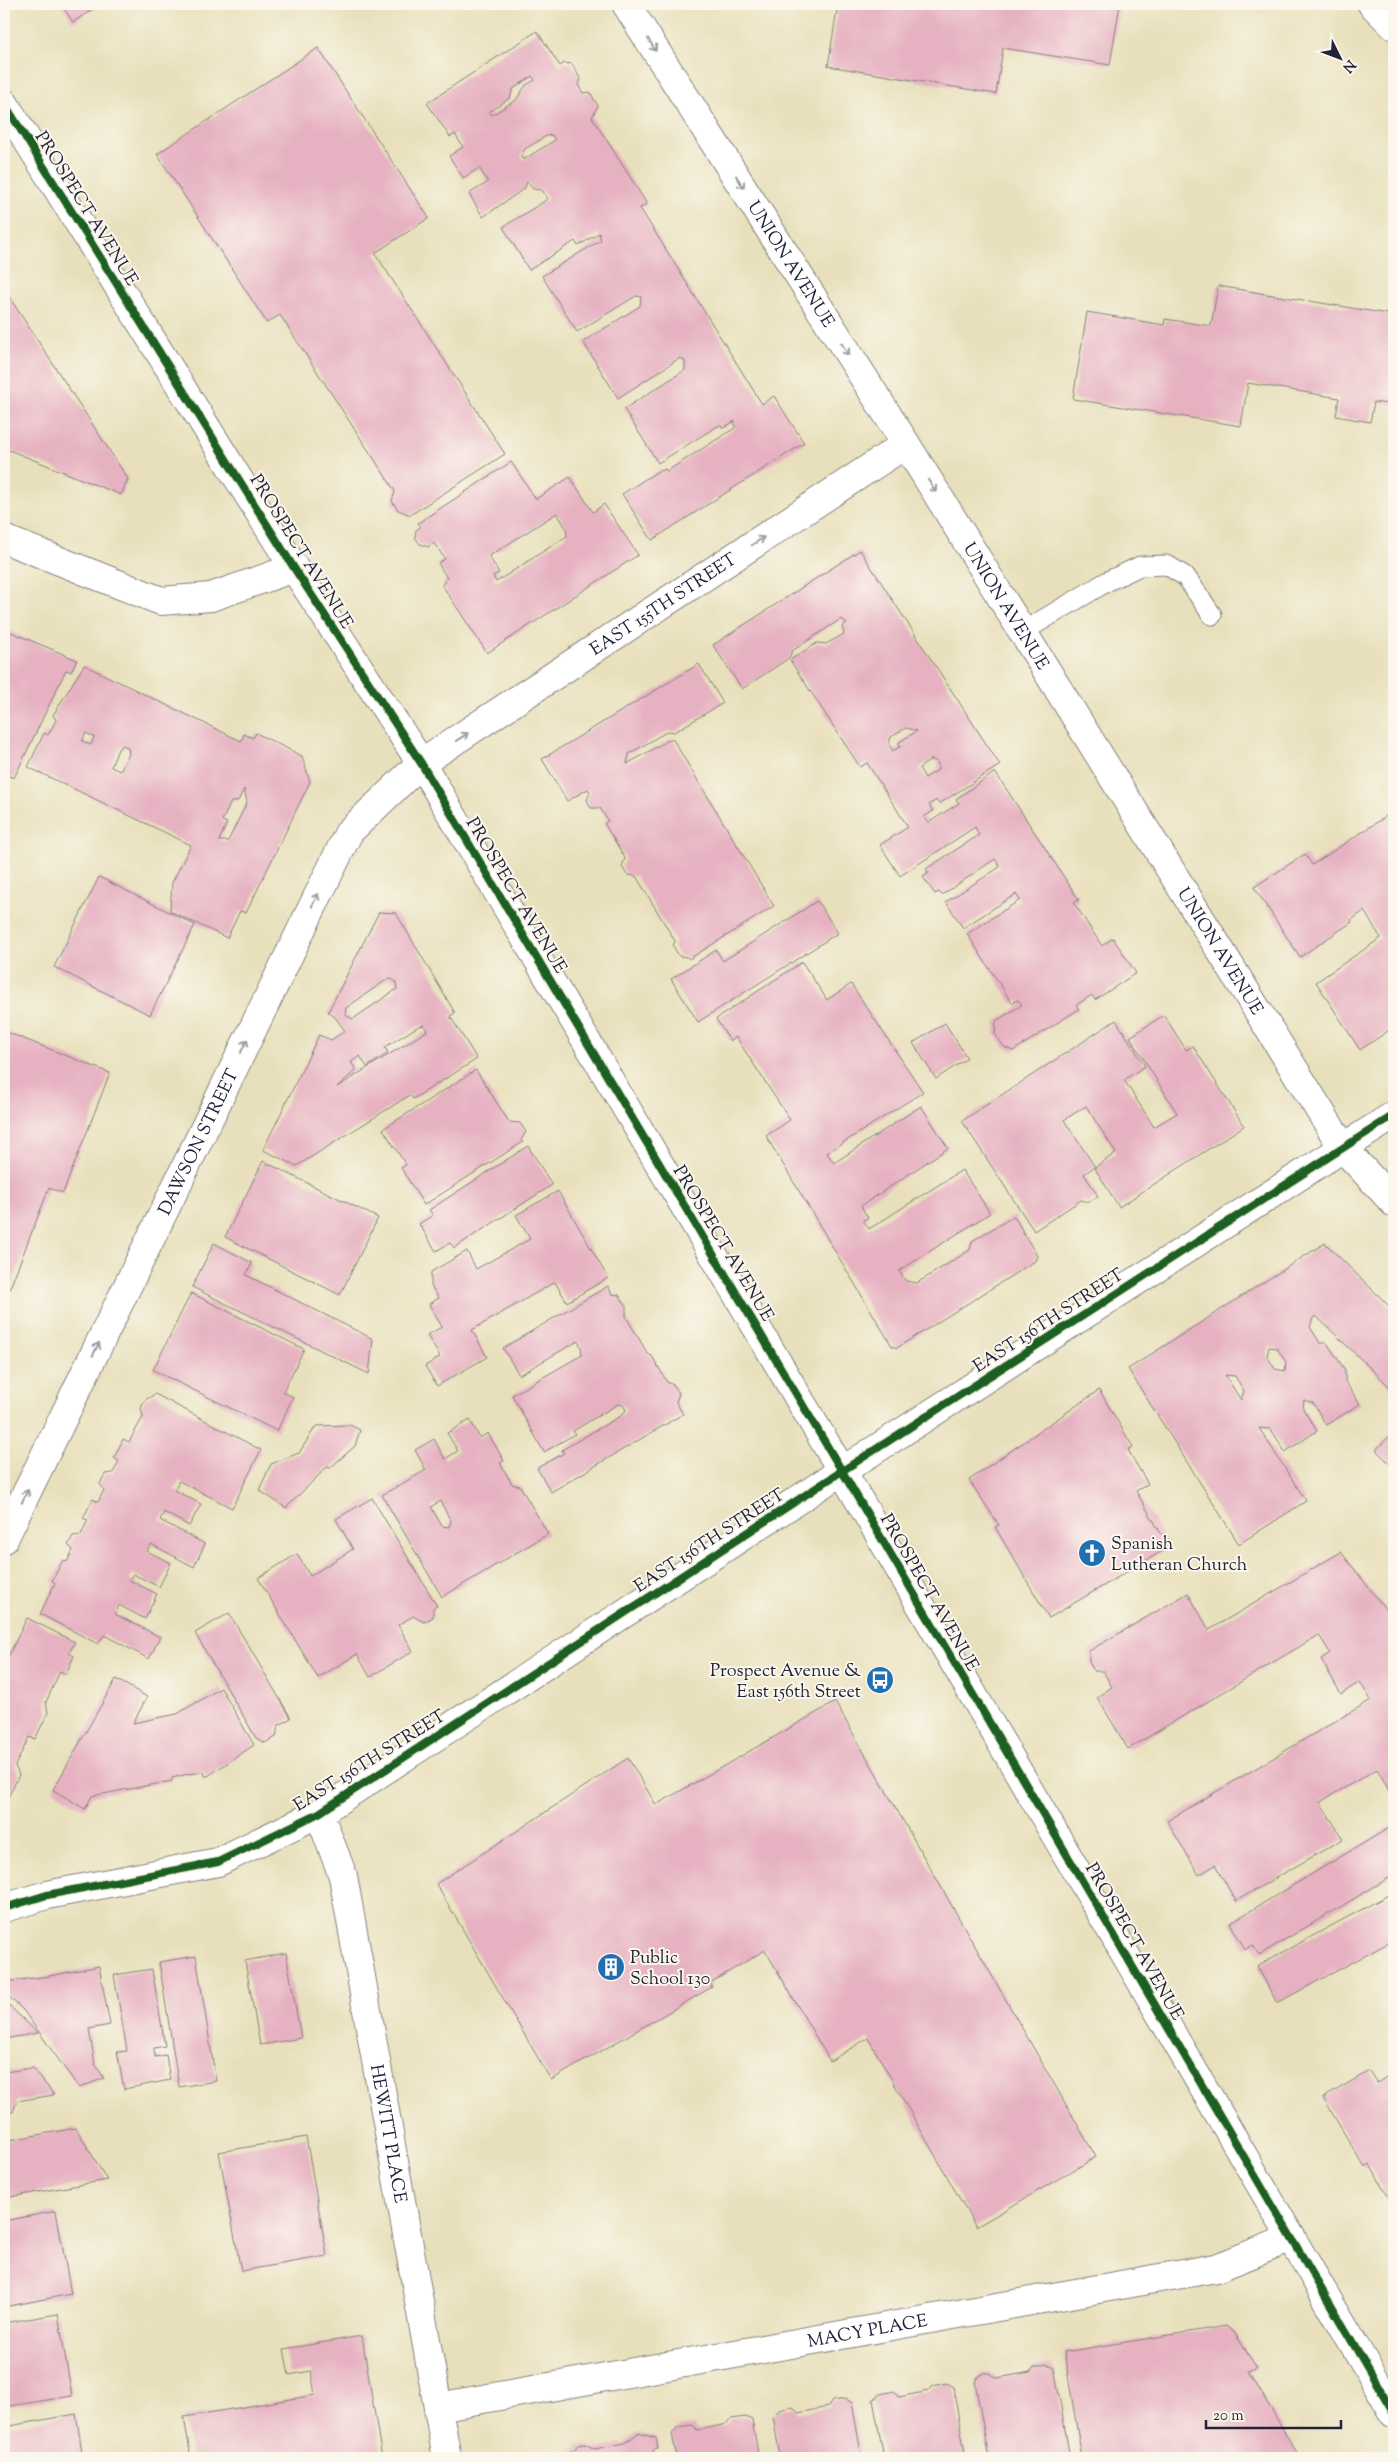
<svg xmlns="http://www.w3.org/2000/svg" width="1398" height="2462" font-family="'Sorts Mill Goudy',serif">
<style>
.building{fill:#e6b1c1;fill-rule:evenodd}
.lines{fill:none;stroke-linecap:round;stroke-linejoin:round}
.service-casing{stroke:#85817c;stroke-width:21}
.minor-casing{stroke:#85817c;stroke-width:30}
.tertiary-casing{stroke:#85817c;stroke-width:30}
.service{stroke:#fff;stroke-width:19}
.minor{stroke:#fff;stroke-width:28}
.tertiary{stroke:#fff;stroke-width:28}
.cycleway-casing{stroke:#fbf7ec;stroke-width:11}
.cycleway{stroke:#1b5e20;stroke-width:8}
.oneway{stroke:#9c9ca7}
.labels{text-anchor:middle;stroke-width:4;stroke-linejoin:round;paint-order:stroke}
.street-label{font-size:18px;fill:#22223b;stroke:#fbf7ec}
.poi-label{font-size:18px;fill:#22223b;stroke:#fbf7ec;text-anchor:start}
</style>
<rect width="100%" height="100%" fill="#fbf7ec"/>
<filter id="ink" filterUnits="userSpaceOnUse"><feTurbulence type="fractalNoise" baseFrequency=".02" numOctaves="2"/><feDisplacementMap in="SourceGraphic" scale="10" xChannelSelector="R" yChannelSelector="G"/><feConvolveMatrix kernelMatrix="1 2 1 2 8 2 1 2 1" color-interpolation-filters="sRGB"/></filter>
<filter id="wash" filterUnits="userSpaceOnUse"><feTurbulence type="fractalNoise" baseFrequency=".0096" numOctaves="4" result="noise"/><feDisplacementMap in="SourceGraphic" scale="20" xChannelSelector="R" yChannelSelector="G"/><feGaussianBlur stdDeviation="1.12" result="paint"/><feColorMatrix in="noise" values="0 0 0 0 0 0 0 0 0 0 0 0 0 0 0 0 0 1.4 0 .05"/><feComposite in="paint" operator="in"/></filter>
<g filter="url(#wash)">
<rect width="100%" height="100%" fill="#e8e0bc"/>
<g id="blocks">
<g class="building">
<path d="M61 4H101L73 22Z"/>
<path d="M838 4H1120L1110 65 1003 48 996 94 828 66Z"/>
<path d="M537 31 560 66 564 63 572 64 581 80 578 85 583 93 590 92 598 106 592 117 647 204 640 208 762 404 774 396 804 443 652 540 622 494 661 469 662 471 665 469 667 471 735 428V421L723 428 721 425 716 427 658 463 624 409 685 370V361L680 358 618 398 583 342 640 306 641 297 636 296 577 332 542 276 601 240 599 233 578 246 575 241 529 270 503 227 548 199 542 190 533 189 527 181 525 188 483 217 469 194 488 182 479 168 463 178 449 156 463 147 455 134 450 137 427 103ZM532 76 535 80 526 85 516 100 492 115 489 112 510 98 513 89ZM552 135 555 140 523 160 521 156 525 149 546 136Z"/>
<path d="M318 48 429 218 375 253 505 454 410 515 398 510 392 501 395 491 280 315 267 323 157 154Z"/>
<path d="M1218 286 1394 315V405L1374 402 1370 422 1336 416 1339 398 1248 383 1241 426 1073 399 1087 312 1164 325 1165 319 1211 326Z"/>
<path d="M4 289 128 479 121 495 4 448Z"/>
<path d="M511 462 536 499 570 477 593 512 604 504 638 555 487 653 442 585 447 578 438 563 445 559 434 543 428 547 420 544 415 537 416 530 421 527 418 523ZM557 513 566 528 567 536 496 582 493 576 499 573 489 556Z"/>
<path d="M860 550 1000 765 939 804 936 800 929 805 933 811 924 817 928 823 959 803 956 799 995 772 1079 900 1074 903 1102 946 1113 938 1136 973 1095 1000 1092 995 1076 1005 1079 1009 1013 1051 1004 1047 995 1034 996 1021 1022 1005 1018 1000 1012 1003 967 934 1020 900 1016 894 963 928 946 902 1000 867 995 859 942 895 939 892 935 894 923 877 929 873 926 869 979 835 975 827 900 876 880 845 908 827 867 763 860 767 790 660 817 643 826 644 844 634 842 626 847 623 841 619 792 651 789 658 742 689 713 645ZM906 728 917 731 898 743 901 746 893 751 889 744 891 737ZM932 759 938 763V770L925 778 919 768Z"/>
<path d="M4 629 77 660 71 672 66 670 14 778 4 774Z"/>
<path d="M699 664 723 703 674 732 668 731 629 754 627 764 672 738 774 906 689 959 687 957 679 956 673 946 675 941 636 876 627 875 622 867 625 858 604 823 608 821 600 808H591L587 800 590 792 588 789 567 801 542 759Z"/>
<path d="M84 665 241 741 244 734 253 738 256 733 302 756 310 782 246 913 240 911 227 938 170 911 172 883 191 845 28 767 44 733 48 735 56 720 53 715ZM86 733 94 737 91 745 82 741ZM123 745 128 748 129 754 120 771 111 767 118 749ZM244 789 247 802 228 841H219L227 823 222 821 231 802 238 801Z"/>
<path d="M1394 811V1027L1360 1050 1316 982 1381 938 1364 911 1351 920 1352 922 1300 957 1254 887 1305 854 1312 865Z"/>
<path d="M99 877 195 925 150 1015 54 967Z"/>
<path d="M817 901 838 933 698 1022 671 979 716 950 723 961Z"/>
<path d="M379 912 396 913 455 1013 450 1016 477 1059 413 1099 410 1095 297 1166 263 1150 319 1035 331 1040 345 1031 335 1017 328 1012ZM389 978 396 982 397 989 353 1019 345 1015 346 1008ZM424 1025 427 1031 337 1087 356 1070 351 1062 360 1056 367 1067 388 1053 385 1047 417 1027Z"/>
<path d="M802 962 827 1000 851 984 923 1092 827 1153 834 1163 921 1106 948 1148 861 1206 868 1218 863 1220 869 1229 962 1170 990 1213 899 1271 906 1281 917 1283 970 1250 972 1241 1014 1216 1037 1256 1035 1261 897 1348 892 1346 766 1136 790 1120 736 1037 730 1041 716 1019Z"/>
<path d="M1164 1015 1186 1050 1193 1046 1244 1126 1119 1207 1094 1167 1084 1174 1098 1196 1089 1202 1081 1200 1034 1231 962 1121 1116 1020 1145 1066 1124 1080 1154 1127 1177 1113 1130 1037ZM1086 1106 1116 1153 1095 1167 1064 1120Z"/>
<path d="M945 1023 967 1058 936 1079 913 1043Z"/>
<path d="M4 1031 110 1073 63 1193 49 1188 4 1303Z"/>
<path d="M476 1070 509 1122 520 1123 526 1132 521 1140 523 1142 424 1205 401 1168 406 1165 383 1129Z"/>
<path d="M528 1146 552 1185 454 1248 450 1243 436 1251 419 1224 433 1215 429 1210Z"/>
<path d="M263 1161 378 1218 340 1295 225 1237Z"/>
<path d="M558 1191 608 1278 567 1302 555 1282 472 1330 487 1357 437 1386 425 1366 440 1357 427 1335 442 1327 429 1304 439 1298 431 1286V1272L467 1251 476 1269 530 1239 516 1215Z"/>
<path d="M214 1243 252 1263 246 1275 373 1339 369 1374 192 1287Z"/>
<path d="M1325 1243 1394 1311V1391L1316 1316 1313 1318 1310 1327 1320 1343H1327L1345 1370V1381L1360 1404 1326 1425 1313 1403 1304 1400 1303 1409 1317 1431 1285 1452 1271 1429 1259 1428 1306 1501 1239 1544 1128 1369ZM1269 1347 1277 1348 1286 1362 1285 1371 1275 1369 1267 1356ZM1225 1375 1235 1376 1244 1391 1241 1400Z"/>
<path d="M608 1286 612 1294 619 1295 626 1305V1317L648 1354 652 1356 667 1382 673 1385 679 1393 676 1402 683 1414 551 1492 537 1468 564 1453 562 1450 622 1415 626 1410 623 1405 618 1404 573 1431 575 1434 544 1452 512 1395 582 1355 581 1347 578 1341 519 1375 503 1348Z"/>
<path d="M191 1293 304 1349 283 1392 293 1397 277 1431 153 1370Z"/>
<path d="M1099 1390 1133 1447 1128 1450 1148 1484 1136 1491 1169 1547 1049 1618 995 1527 999 1525 969 1480Z"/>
<path d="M155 1394 261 1450 232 1508 179 1481 174 1490 201 1504 189 1526 164 1512 160 1520 205 1544 194 1567 151 1544 147 1551 171 1563 159 1587 133 1574 129 1580 157 1594 145 1619 119 1605 115 1614 160 1637 149 1659 104 1635 98 1644 40 1614 55 1583 52 1581 63 1560 67 1562 73 1550 68 1545 73 1536 81 1535 88 1520 83 1518 93 1499 98 1502 104 1490 100 1484 105 1474 113 1473 119 1461 114 1458 123 1439 129 1442 143 1417 141 1408 145 1400Z"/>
<path d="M470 1420 480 1438 488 1433 504 1461 500 1463 512 1484 520 1486 548 1534 442 1597 382 1495 426 1470 415 1450 434 1439 445 1459 458 1451 447 1433ZM440 1501 451 1521 449 1527 442 1526 431 1507Z"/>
<path d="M350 1425 360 1430 355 1446 330 1468 327 1467 286 1508 259 1490 271 1464 299 1453 316 1426Z"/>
<path d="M1394 1431V1468L1376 1450Z"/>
<path d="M372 1498 437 1606 433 1608V1617L424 1622 413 1616 398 1625 413 1651 370 1677 357 1654 318 1678 258 1578 297 1554 310 1576 353 1549 336 1519Z"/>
<path d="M1341 1552 1394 1620V1799L1377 1769 1320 1802 1343 1839 1236 1901 1215 1865 1199 1875 1167 1821 1371 1700 1360 1682 1341 1694 1321 1659 1330 1653 1319 1635 1128 1749 1097 1697 1112 1687 1103 1671H1094L1089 1662V1651L1188 1593 1209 1630Z"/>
<path d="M229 1613 291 1718 278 1726 276 1737 265 1743 256 1738 195 1633Z"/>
<path d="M27 1618 75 1642 69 1653 74 1656 66 1674 60 1671 46 1702 48 1713 35 1739 29 1737 15 1766 19 1775 4 1806V1665Z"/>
<path d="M116 1679 147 1697 133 1723 177 1714 221 1688 254 1745 208 1776H205L204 1772 188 1774 172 1778V1781L92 1796 85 1809 53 1790Z"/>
<path d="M835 1702 1096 2157 976 2227 868 2038 830 2061 765 1950 710 1983 712 1987 551 2080 436 1884 628 1758 656 1805Z"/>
<path d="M1394 1825V1875L1259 1955 1253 1945 1245 1949 1230 1923Z"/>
<path d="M1394 1892V1940L1277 2003 1257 1966Z"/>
<path d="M286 1953 301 2038 260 2045 245 1961Z"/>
<path d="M196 1956 216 2081 179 2087 159 1962Z"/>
<path d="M99 1966 110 2025 89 2029 95 2064 104 2078 79 2088 23 2010 4 1992V1982L50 1976Z"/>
<path d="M152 1969 165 2046 154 2048 155 2057 166 2055 170 2080 124 2089 117 2052 127 2051 114 1975Z"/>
<path d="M4 2001 38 2033 4 2039Z"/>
<path d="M33 2068 54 2095 17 2101 13 2112 4 2114V2072Z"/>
<path d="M1369 2071 1377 2083 1394 2072V2206L1370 2165 1365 2168 1323 2098Z"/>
<path d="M76 2128 107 2180 4 2198V2141Z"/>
<path d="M306 2137 327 2256 241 2271 219 2152Z"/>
<path d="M56 2211 71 2294 4 2307V2221Z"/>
<path d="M58 2314 72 2396 4 2407V2323Z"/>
<path d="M1226 2326 1234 2332 1257 2368 1249 2372 1300 2458H1082L1064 2352Z"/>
<path d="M362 2336 382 2458H191L184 2417 315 2395 311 2371 289 2375 284 2349Z"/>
<path d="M1047 2364 1054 2367 1070 2458H989L975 2382 977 2378 983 2373H989L998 2378 1030 2372 1034 2367Z"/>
<path d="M946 2383 953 2387 966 2458H884L873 2400 880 2394 894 2391 899 2397 929 2391 933 2386Z"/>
<path d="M846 2399 852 2403 862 2458H780L773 2416 779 2410 793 2407 798 2413 828 2407 832 2401Z"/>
<path d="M76 2414 83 2458H4V2427Z"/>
<path d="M745 2417 752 2420 759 2458H677L672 2434 678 2427 693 2425 697 2430 727 2424 731 2419Z"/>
<path d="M638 2433 656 2438 658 2449 653 2450 655 2458H570L569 2453 579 2445 585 2444 595 2449 625 2443Z"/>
</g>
</g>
</g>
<g filter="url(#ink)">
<use href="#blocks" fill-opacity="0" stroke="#85817c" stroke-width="1"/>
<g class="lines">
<g class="service-casing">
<path id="service" d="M1022 632 1108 581 1140 566 1167 565 1186 577 1212 615"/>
</g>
<g class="minor-casing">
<g id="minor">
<path id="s1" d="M626 4 906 444 1343 1148 1394 1203"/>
<path d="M1372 4 1394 26"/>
<path d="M4 539 161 601 211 597 294 568"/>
<path id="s2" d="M4 1539 349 832 421 763 906 444"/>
<path id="s3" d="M319 1813 343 1876 447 2458"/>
<path d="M4 1908 47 1895 218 1862 319 1813 842 1471 1394 1115"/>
<path id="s4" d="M438 2407 1216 2268 1292 2238"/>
</g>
</g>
<g class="tertiary-casing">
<path id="tertiary" d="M4 103 294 568 421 763 842 1471 1394 2413"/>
</g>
<use href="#service" class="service"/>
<use href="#minor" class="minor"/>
<use href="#tertiary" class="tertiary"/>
<g class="cycleway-casing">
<g id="cycleway">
<path d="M4 103 294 568 421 763 842 1471 1394 2413"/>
<path d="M4 1908 47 1895 218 1862 319 1813 842 1471 1394 1115"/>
</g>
</g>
<use href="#cycleway" class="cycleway"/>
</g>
<defs><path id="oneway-shaft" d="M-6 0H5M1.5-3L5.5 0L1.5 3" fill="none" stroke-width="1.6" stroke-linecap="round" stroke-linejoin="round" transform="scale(1.25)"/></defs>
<g class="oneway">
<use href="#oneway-shaft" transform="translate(652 45) rotate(58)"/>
<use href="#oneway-shaft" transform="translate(740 182) rotate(58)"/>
<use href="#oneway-shaft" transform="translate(845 349) rotate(58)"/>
<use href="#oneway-shaft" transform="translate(932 486) rotate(58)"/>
<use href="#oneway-shaft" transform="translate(758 541) rotate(-33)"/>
<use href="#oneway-shaft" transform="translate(462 737) rotate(-33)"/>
<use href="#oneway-shaft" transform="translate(315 900) rotate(-64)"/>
<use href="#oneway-shaft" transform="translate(244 1046) rotate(-64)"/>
<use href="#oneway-shaft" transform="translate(96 1349) rotate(-64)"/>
<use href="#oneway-shaft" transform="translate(25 1496) rotate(-64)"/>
</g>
</g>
<defs>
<g id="church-disc" transform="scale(1.4375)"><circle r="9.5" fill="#1f6fb2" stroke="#fbf7ec"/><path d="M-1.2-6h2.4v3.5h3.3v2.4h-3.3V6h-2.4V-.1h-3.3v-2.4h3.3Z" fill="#fff"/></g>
<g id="bus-disc" transform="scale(1.4375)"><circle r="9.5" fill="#1f6fb2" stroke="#fbf7ec"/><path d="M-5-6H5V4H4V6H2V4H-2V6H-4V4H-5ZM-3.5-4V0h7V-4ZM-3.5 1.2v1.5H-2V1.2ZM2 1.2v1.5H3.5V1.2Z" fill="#fff"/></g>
<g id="building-disc" transform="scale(1.4375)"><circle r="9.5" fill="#1f6fb2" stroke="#fbf7ec"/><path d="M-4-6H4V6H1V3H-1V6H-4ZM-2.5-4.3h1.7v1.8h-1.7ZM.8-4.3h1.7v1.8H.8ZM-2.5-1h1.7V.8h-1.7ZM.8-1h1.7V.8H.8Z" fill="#fff"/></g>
</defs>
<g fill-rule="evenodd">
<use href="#church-disc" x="1092" y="1553"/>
<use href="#bus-disc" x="880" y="1680"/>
<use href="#building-disc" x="611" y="1967"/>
</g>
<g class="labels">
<g class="street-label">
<text transform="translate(87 208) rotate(58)" y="6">PROSPECT AVENUE</text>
<text dy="6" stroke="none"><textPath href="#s1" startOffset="308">UNION AVENUE</textPath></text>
<text transform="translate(302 551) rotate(58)" y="6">PROSPECT AVENUE</text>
<text dy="6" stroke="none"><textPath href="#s2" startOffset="1176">EAST 155TH STREET</textPath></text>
<text dy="6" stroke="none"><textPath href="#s1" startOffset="712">UNION AVENUE</textPath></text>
<text transform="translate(517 895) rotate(59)" y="6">PROSPECT AVENUE</text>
<text dy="6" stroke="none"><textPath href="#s1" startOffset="1118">UNION AVENUE</textPath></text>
<text dy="6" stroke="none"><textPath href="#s2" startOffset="442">DAWSON STREET</textPath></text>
<text transform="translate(724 1243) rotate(59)" y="6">PROSPECT AVENUE</text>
<text transform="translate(1048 1320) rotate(-33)" y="6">EAST 156TH STREET</text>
<text transform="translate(709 1540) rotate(-33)" y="6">EAST 156TH STREET</text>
<text transform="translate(930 1592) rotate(60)" y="6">PROSPECT AVENUE</text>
<text transform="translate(369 1760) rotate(-32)" y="6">EAST 156TH STREET</text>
<text transform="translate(1135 1941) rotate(60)" y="6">PROSPECT AVENUE</text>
<text dy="6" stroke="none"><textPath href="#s3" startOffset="329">HEWITT PLACE</textPath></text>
<text dy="6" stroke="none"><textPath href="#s4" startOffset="436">MACY PLACE</textPath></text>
</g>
<g class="poi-label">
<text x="1111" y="1549">Spanish<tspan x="1111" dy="21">Lutheran Church</tspan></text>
<text x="861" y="1676" text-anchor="end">Prospect Avenue &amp;<tspan x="861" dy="21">East 156th Street</tspan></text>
<text x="630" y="1963">Public<tspan x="630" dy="21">School 130</tspan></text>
</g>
</g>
<rect width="1398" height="2462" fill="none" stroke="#fbf7ec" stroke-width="20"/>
<g transform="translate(1340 58) rotate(132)" stroke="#fbf7ec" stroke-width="4" paint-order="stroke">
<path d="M0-4L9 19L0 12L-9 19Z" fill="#22223b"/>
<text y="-8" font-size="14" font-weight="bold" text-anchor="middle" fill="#22223b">N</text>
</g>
<path d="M1206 2420v8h135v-8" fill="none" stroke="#22223b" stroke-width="2.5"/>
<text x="1213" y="2420" font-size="15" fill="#22223b" stroke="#fbf7ec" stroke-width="4" paint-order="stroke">20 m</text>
</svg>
